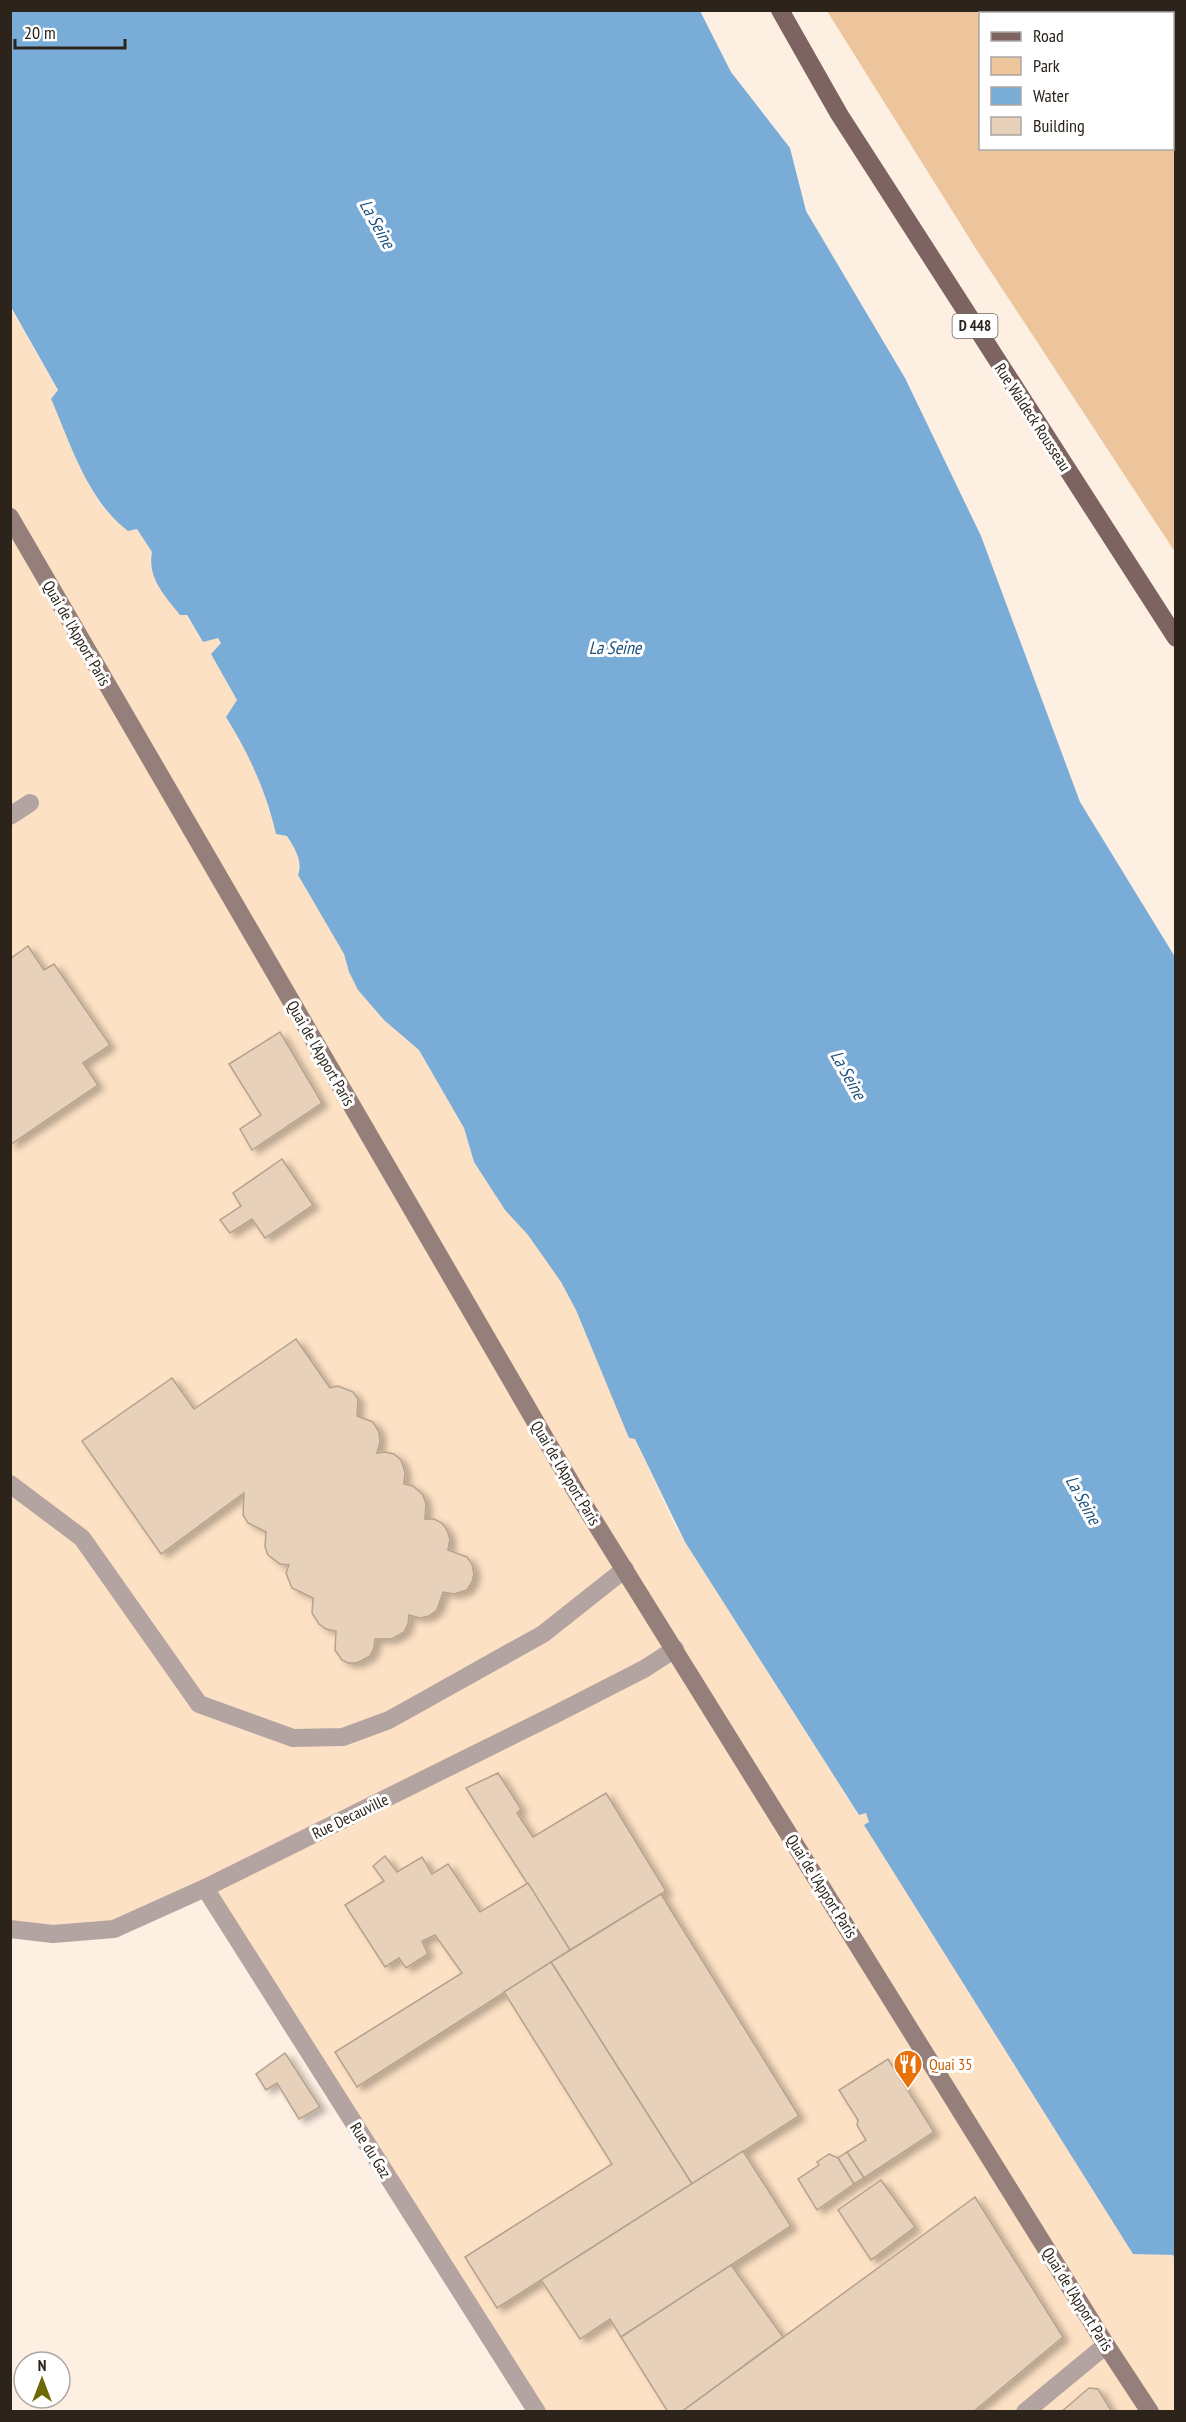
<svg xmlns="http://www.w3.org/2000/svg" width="1186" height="2422" font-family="'PT Sans Narrow',sans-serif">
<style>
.built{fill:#fde1c4}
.green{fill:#edc59d;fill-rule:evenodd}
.water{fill:#7aacd8}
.building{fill:#e8d1bb;stroke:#b6a18b;stroke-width:1.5;filter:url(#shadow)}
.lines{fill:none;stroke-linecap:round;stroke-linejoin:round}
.lane{stroke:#b3a4a1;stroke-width:18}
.street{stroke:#b3a4a1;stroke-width:18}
.secondary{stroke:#947f7b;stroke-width:18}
.primary{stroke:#7d6460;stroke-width:18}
.labels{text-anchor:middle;stroke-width:6;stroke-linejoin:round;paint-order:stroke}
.shield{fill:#fff;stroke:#6b665f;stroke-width:1.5}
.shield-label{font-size:15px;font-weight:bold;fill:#2c241b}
.street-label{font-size:16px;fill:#2c241b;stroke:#fff}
.food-label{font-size:16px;fill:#c56008;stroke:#fff;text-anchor:start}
.water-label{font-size:18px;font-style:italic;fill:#1c527d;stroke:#fff}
</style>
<defs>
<filter id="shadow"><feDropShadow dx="6" dy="4" stdDeviation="3" flood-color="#0004"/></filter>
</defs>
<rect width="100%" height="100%" fill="#fdefe1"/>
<path class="built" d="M10 307 58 391 51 399 91 489 102 506 134 531 137 529 152 552 150 562 203 642 218 637 221 643 211 654 237 700 226 717 244 746 259 777 276 834 287 836 297 851 300 861 298 875 344 954 349 972 358 990 384 1020 419 1050 464 1128 474 1162 505 1210 528 1235 561 1282 576 1310 673 1522 685 1542 859 1815 866 1813 869 1817V1822L866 1825 1165 2255H1173L1175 2260V2411H537L206 1888 114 1929H11Z"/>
<path class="green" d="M827 11H1175V552L978 252ZM980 14H1172V148H980Z"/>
<path class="water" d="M10 11H700L731 72 790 148 806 211 905 378 981 536 1080 802 1175 957V2260L1173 2255 1133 2254 864 1825 869 1822 866 1813 859 1815 685 1542 635 1439 629 1438 576 1310 561 1282 528 1235 505 1210 474 1162 464 1128 419 1050 384 1020 358 990 349 972 344 954 298 875C303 860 295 849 287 836L276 834C266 791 249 754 226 717L237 700 211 654 221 643 218 638 203 642 187 615H180C165 596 147 578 152 552L137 529 128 531C87 500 71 444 51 399L58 390 11 307Z"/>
<g class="building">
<path d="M28 946 44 970 54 964 110 1045 83 1063 98 1085 10 1145V959Z"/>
<path d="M280 1032 322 1103 252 1150 240 1129 261 1115 229 1064Z"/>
<path d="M282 1159 313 1205 265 1238 252 1219 230 1233 220 1220 241 1206 233 1193Z"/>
<path d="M296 1339 330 1388 338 1386 353 1392 358 1399 357 1416 373 1422 379 1432 380 1442 377 1453 385 1452 394 1454 401 1460 405 1472 404 1484 413 1486 423 1495 426 1504 425 1519H434L442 1523 447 1530 450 1539 448 1550 467 1557 472 1564 474 1574 472 1582 467 1590 454 1594 443 1592 437 1610 429 1616 420 1618 409 1615 408 1624 404 1632 392 1639H375L374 1648 370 1656 357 1663H348L342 1660 335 1650 336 1631 326 1629 319 1624 312 1613 313 1598 292 1588 286 1573 289 1565 280 1564 268 1555 265 1547 266 1532 248 1523 243 1515 244 1493 161 1554 82 1441 172 1378 194 1409Z"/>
<path d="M498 1773 521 1809 517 1813 533 1837 606 1793 666 1891 570 1950 466 1788Z"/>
<path d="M385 1856 397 1872 422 1857 432 1874 448 1864 480 1912 528 1883 570 1950 357 2087 335 2052 462 1973 435 1935 422 1941 428 1954 406 1968 399 1958 385 1967 345 1905 384 1881 373 1866Z"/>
<path d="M661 1894 799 2116 692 2184 551 1962Z"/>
<path d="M551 1962 692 2184 497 2308 465 2257 612 2164 504 1992Z"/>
<path d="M285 2053 320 2107 299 2119 277 2083 266 2090 256 2074Z"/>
<path d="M888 2059 934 2132 864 2178 847 2152 866 2140 857 2125 858 2120 839 2090Z"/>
<path d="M743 2151 791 2226 621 2337 610 2319 580 2339 541 2280Z"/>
<path d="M847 2152 864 2178 854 2184 838 2158Z"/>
<path d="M829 2154 838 2158 854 2184 817 2210 798 2179 819 2165 817 2162Z"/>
<path d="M881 2180 915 2227 871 2260 838 2210Z"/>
<path d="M975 2197 1063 2337 973 2412H681Z"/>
<path d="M731 2265 783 2337 681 2412H668L621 2337Z"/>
<path d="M1089 2388 1098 2389 1112 2412H1061Z"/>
</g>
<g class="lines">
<g class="lane">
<path d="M10 816 30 803"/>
<path d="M10 1484 82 1538 199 1704 293 1738 343 1737 389 1720 543 1634 625 1569"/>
<path d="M10 1929 53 1934 114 1929 205 1888"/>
</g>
<g class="street">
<path d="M537 2412 205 1888 556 1714 644 1669 675 1649"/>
<path d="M1025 2412 1106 2345"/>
</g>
<path class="secondary" d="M10 517 578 1495 1106 2345 1150 2412"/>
<path class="primary" d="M780 10 839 114 1176 638"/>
</g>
<defs>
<g id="restaurant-pin" transform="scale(1.5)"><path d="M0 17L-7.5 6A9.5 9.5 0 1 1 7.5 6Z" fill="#e8710a" stroke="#fff"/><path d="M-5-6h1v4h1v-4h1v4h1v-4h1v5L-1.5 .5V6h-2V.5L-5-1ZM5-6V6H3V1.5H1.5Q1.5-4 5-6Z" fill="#fff"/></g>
</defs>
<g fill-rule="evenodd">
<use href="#restaurant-pin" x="908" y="2064"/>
</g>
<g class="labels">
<rect class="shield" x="952.5" y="314" width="45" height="24" rx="4.5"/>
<g class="shield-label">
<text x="975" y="331">D 448</text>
</g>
<g class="street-label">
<text transform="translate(1033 417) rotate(57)" y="6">Rue Waldeck Rousseau</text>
<text transform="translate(77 633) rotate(60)" y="6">Quai de l'Apport Paris</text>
<text transform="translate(321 1053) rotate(60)" y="6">Quai de l'Apport Paris</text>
<text transform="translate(566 1473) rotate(59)" y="6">Quai de l'Apport Paris</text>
<text transform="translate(350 1816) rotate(-26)" y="6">Rue Decauville</text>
<text transform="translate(822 1886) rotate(58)" y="6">Quai de l'Apport Paris</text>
<text transform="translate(371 2150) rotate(58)" y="6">Rue du Gaz</text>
<text transform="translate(1078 2299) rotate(58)" y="6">Quai de l'Apport Paris</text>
</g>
<g class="food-label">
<text x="929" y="2070">Quai 35</text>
</g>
<g class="water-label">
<text transform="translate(377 224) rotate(61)" y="6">La Seine</text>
<text x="615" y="654">La Seine</text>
<text transform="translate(848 1075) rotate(61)" y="6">La Seine</text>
<text transform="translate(1083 1500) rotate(61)" y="6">La Seine</text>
</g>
</g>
<rect width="1186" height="2422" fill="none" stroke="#2c241b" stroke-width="24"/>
<rect x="979" y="12" width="195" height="138" fill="#ffffff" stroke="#aba7a4" stroke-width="1.5"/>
<rect x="991" y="32" width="30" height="9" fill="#7d6460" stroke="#aba7a4" stroke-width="1.5"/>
<text x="1033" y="42" font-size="18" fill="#2c241b">Road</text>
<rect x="991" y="57" width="30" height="18" fill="#edc59d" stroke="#aba7a4" stroke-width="1.5"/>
<text x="1033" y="72" font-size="18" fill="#2c241b">Park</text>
<rect x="991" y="87" width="30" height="18" fill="#7aacd8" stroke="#aba7a4" stroke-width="1.5"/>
<text x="1033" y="102" font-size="18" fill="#2c241b">Water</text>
<rect x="991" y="117" width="30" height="18" fill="#e8d1bb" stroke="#aba7a4" stroke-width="1.5"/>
<text x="1033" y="132" font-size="18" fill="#2c241b">Building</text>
<g transform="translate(42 2380)"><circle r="28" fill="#ffffff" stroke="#aba7a4" stroke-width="1.5"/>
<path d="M0-4.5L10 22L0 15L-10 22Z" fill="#6d6904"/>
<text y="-9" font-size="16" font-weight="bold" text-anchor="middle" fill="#2c241b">N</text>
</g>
<path d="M15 39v9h110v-9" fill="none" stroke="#2c241b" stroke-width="3"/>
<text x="24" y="39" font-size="18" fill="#2c241b" stroke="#ffffff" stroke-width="4.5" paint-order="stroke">20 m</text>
</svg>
